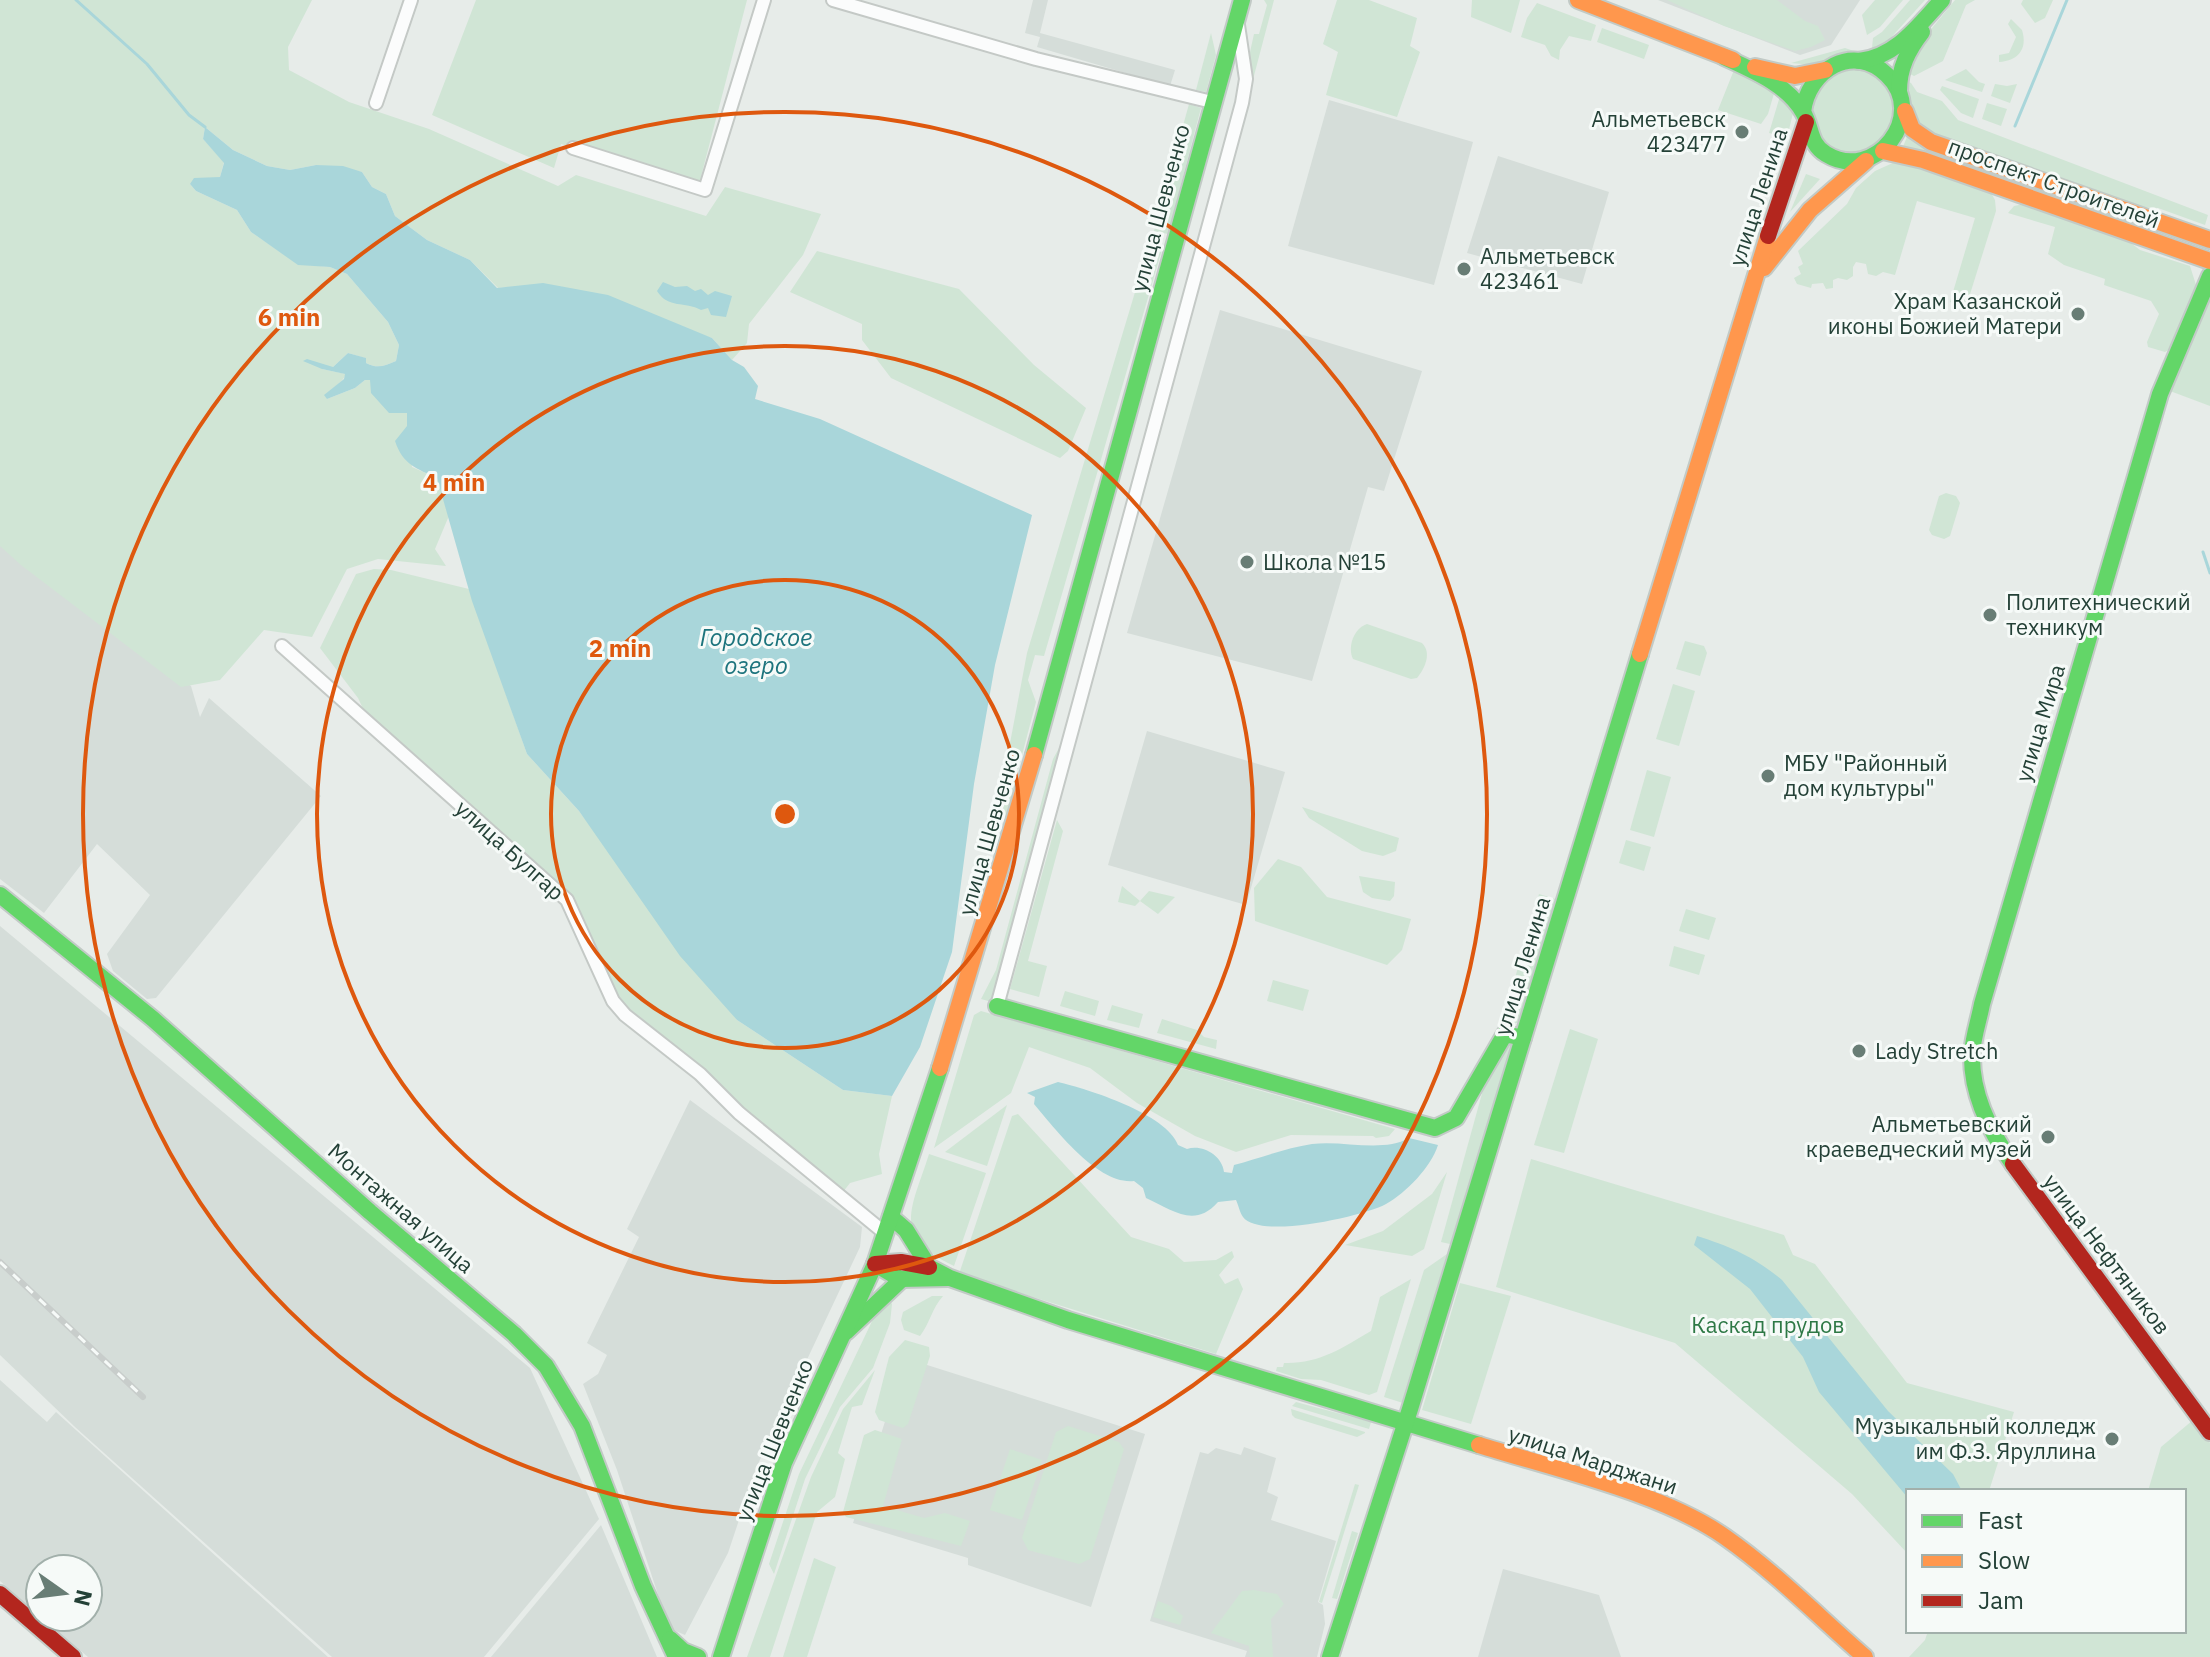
<svg xmlns="http://www.w3.org/2000/svg" width="2210" height="1657" font-family="'IBM Plex Sans',sans-serif">
<style>
.built{fill:#d5ddd9}
.green{fill:#d0e5d5}
.water{fill:#a9d6da}
.lines{fill:none;stroke-linecap:round;stroke-linejoin:round}
.stream{stroke:#a9d6da;stroke-width:3}
.street-casing{stroke:#c4c9c6;stroke-width:16}
.fast-casing{stroke:#c2cac6;stroke-width:20}
.slow-casing{stroke:#c2cac6;stroke-width:20}
.jam-casing{stroke:#c2cac6;stroke-width:20}
.street{stroke:#fbfcfc;stroke-width:12}
.fast{stroke:#63d668;stroke-width:16}
.slow{stroke:#ff974d;stroke-width:16}
.jam{stroke:#b3261e;stroke-width:16}
.rail-casing{stroke:#c8cdcb;stroke-width:6}
.rail{stroke:#f6faf8;stroke-width:3;stroke-dasharray:9;stroke-linecap:butt}
.ring{fill:none;stroke:#de580e;stroke-width:4}
.poi-dot{fill:#687d75;stroke:#f6faf8;stroke-width:3}
.labels{text-anchor:middle;stroke-width:6;stroke-linejoin:round;paint-order:stroke}
.poi-label{font-size:22px;fill:#244137;stroke:#f6faf8;text-anchor:start}
.street-label{font-size:22px;fill:#244137;stroke:#f6faf8}
.park-label{font-size:22px;fill:#2d7845;stroke:#f6faf8}
.water-label{font-size:24px;font-style:italic;fill:#1d747d;stroke:#f6faf8}
.centre{fill:#de580e;stroke:#f6faf8;stroke-width:4}
.ring-label{font-size:24px;text-anchor:middle;font-weight:bold;fill:#de580e;stroke:#f6faf8;stroke-width:6;stroke-linejoin:round;paint-order:stroke}
</style>
<rect width="100%" height="100%" fill="#e7ece9"/>
<g class="built">
<path d="M1033 0H1048L1040 33 1175 70 1170 86 1037 47 1040 37 1025 33Z"/>
<path d="M1658 0H1860L1831 45 1800 55Z"/>
<path d="M1329 100 1473 142 1434 285 1288 246Z"/>
<path d="M1498 156 1609 192 1582 284 1467 253Z"/>
<path d="M1220 310 1422 371 1384 491 1368 487 1312 681 1127 633Z"/>
<path d="M0 535 191 686 200 717 209 698 321 796 156 998 147 999 113 971 107 954 150 895 97 844 44 913 0 879Z"/>
<path d="M1147 731 1285 772 1246 905 1108 865Z"/>
<path d="M0 926 530 1368 599 1519 484 1657H332L75 1427 0 1355Z"/>
<path d="M690 1100 862 1227 860 1247 757 1466 728 1553 685 1635 669 1628 617 1470 583 1384 598 1374 607 1355 587 1343 639 1237 627 1229Z"/>
<path d="M905 1358 1145 1434 1091 1607 968 1565V1558L853 1523Z"/>
<path d="M0 1380 47 1422 56 1412 328 1657H88L42 1617H88V1569H40V1616L0 1581Z"/>
<path d="M1244 1447 1276 1458 1267 1492 1278 1497 1271 1520 1336 1541 1318 1602 1323 1605 1325 1624 1317 1657H1245L1247 1651 1150 1621 1200 1452 1208 1454 1216 1448 1241 1455Z"/>
<path d="M601 1525 657 1657H491Z"/>
<path d="M1503 1569 1599 1595 1621 1657H1478Z"/>
</g>
<g class="green">
<path d="M0 0H312L288 47 289 70 349 102 429 129 558 186 576 175 706 216 725 187 821 214 803 255 749 324 747 343 732 360 712 338 512 287 498 288 470 260 427 240 395 216 386 194 372 187 362 172 316 165 290 170 267 166 233 150 205 127 203 139 224 162 220 177 190 184 196 191 237 210 251 232 298 264 330 267 347 274 388 322 399 345 396 361C385 366 377 369 366 363L365 358 348 353 333 367 322 369 346 374C341 386 331 385 327 399L355 388 365 380H371L407 412 412 467 437 478 451 511 435 549 446 566 378 559 347 569 312 637 264 630 220 680 181 687 21 565 0 546Z"/>
<path d="M476 0H747L698 188 561 144 554 168 432 115Z"/>
<path d="M1264 0H1274L1251 87 1250 52 1254 34H1259L1267 5Z"/>
<path d="M1337 0H1369L1417 18 1410 46 1420 52 1397 117 1326 95 1338 52 1323 44Z"/>
<path d="M1472 0H1520L1511 33 1471 17Z"/>
<path d="M1667 0H1777L1805 21 1818 26 1825 40 1811 47 1795 51 1724 26Z"/>
<path d="M1875 0H1903L1880 27 1867 35 1862 15Z"/>
<path d="M1910 0H1925L1878 52 1872 48 1873 38 1882 32Z"/>
<path d="M1955 0H1975L1966 5 1943 61 1914 76 1904 71 1909 56Z"/>
<path d="M2023 0H2053L2045 18 2035 23 2021 4Z"/>
<path d="M1537 3 1596 25 1591 41 1569 36 1560 50 1559 60 1551 56 1545 45 1521 37 1527 18Z"/>
<path d="M2011 19 2022 30C2028 49 2018 61 1999 62V55L2009 53 2016 37 2008 24Z"/>
<path d="M1602 28 1649 45 1644 59 1597 42Z"/>
<path d="M1211 33 1216 55 1206 92 1196 90Z"/>
<path d="M1845 48 1866 55 1812 65 1791 63Z"/>
<path d="M1966 69 1979 82 1985 84 1982 92 1945 80Z"/>
<circle cx="1854" cy="111" r="42"/>
<path d="M1734 70 1775 90 1768 114 1761 124 1718 110Z"/>
<path d="M1904 80 1911 83 1917 92 1942 101 1958 120 2208 215 2205 225 2158 208 2132 207 1936 138C1907 120 1910 111 1904 80Z"/>
<path d="M1995 84 2007 86 2017 84 2010 103 1991 96Z"/>
<path d="M1942 86 1979 99 1973 118 1961 113 1940 90Z"/>
<path d="M1780 96 1793 113 1787 138 1769 133Z"/>
<path d="M1987 103 2007 109 2001 126 1982 119Z"/>
<path d="M1189 104 1201 108 1168 234 1154 231Z"/>
<path d="M1907 137 1918 144 2132 219 2129 227 1902 149Z"/>
<path d="M1895 162H1907L1990 191 1995 200 1996 211 1966 307 1950 302 1975 218 1917 201 1895 275 1883 272 1876 276 1868 274 1866 264 1856 262 1853 267V276L1847 280 1838 278 1833 280V288L1826 289 1823 283 1812 284 1811 288 1797 284 1794 278 1801 274 1798 267 1803 264 1798 251 1847 204 1856 188 1875 171Z"/>
<path d="M1806 174 1820 179 1790 212Z"/>
<path d="M2024 204 2123 237 2140 250 2190 266 2196 285 2170 349 2165 352 2148 347 2147 342 2159 314 2151 301 2104 285 2105 279 2064 265 2048 254 2055 227 2008 213 2014 206Z"/>
<path d="M1150 242 1163 246 1044 656 1035 655 1028 680 1036 702 1006 816 997 812 1027 653Z"/>
<path d="M817 251 959 289 1034 365 1086 408 1068 451 1060 458 891 378 862 340V324L790 292Z"/>
<path d="M2210 297V406L2170 391Z"/>
<path d="M1946 493 1956 496 1960 503 1950 536 1944 539 1932 535 1929 530 1939 496Z"/>
<path d="M374 569 391 570 469 589 527 754 579 811 737 1020 843 1090 892 1096 879 1154 882 1174 850 1183 843 1192 750 1119 622 1004 573 900 368 719 358 698 320 648 356 574Z"/>
<path d="M1367 624 1422 643C1432 653 1425 668 1417 678L1411 679 1353 659C1347 647 1354 628 1367 624Z"/>
<path d="M1685 641 1704 646 1707 653 1700 676 1676 669Z"/>
<path d="M1673 684 1695 691 1679 746 1656 739Z"/>
<path d="M1059 748H1062L992 1002 981 999 996 970 1053 759Z"/>
<path d="M1647 770 1671 777 1654 837 1630 830Z"/>
<path d="M1302 807 1399 838 1396 851 1383 856 1362 851 1309 818Z"/>
<path d="M1057 820 1063 831 1028 961 1047 966 1039 997 1010 989Z"/>
<path d="M1626 840 1651 847 1644 871 1619 863Z"/>
<path d="M1278 859 1301 867 1327 897 1411 919 1402 950 1387 965 1255 921 1254 888Z"/>
<path d="M1359 876 1395 882 1394 896 1390 901 1372 898 1363 892Z"/>
<path d="M1122 886 1140 901 1149 891 1175 897 1158 914 1140 901 1135 906 1118 902Z"/>
<path d="M1539 894 1559 900 1521 1024 1503 1020Z"/>
<path d="M1686 909 1716 918 1709 940 1679 931Z"/>
<path d="M1674 946 1705 955 1699 975 1669 966Z"/>
<path d="M1273 980 1309 990 1303 1011 1267 1001Z"/>
<path d="M1065 991 1099 1001 1095 1016 1060 1006Z"/>
<path d="M1112 1005 1143 1014 1139 1028 1107 1020Z"/>
<path d="M981 1011 1395 1129 1389 1136 1376 1138 1373 1136 1291 1135 1236 1152 1195 1136 1137 1103 1090 1068 1029 1047 1011 1093 934 1148 974 1015Z"/>
<path d="M1162 1019 1197 1030 1204 1037 1217 1040 1216 1049 1157 1033Z"/>
<path d="M1570 1029 1598 1039 1564 1153 1534 1145Z"/>
<path d="M1509 1041 1513 1043 1455 1236 1450 1244 1441 1242 1486 1079Z"/>
<path d="M1007 1105 987 1166 945 1152Z"/>
<path d="M1018 1114 1131 1237 1169 1249 1184 1262 1216 1260 1232 1251 1234 1257 1219 1275 1225 1284 1238 1278 1243 1289 1216 1354 959 1274 1012 1116Z"/>
<path d="M929 1154 986 1173 954 1266C890 1235 912 1209 929 1154Z"/>
<path d="M1531 1159 1784 1235 1793 1255 1815 1264 1907 1383 2014 1412 1989 1491H1908V1554L1852 1494 1675 1343 1496 1287Z"/>
<path d="M1447 1172 1424 1249 1412 1256 1345 1245 1383 1231 1432 1194Z"/>
<path d="M1447 1254 1403 1403 1384 1397 1424 1270Z"/>
<path d="M1411 1279 1377 1392 1369 1395 1321 1380 1301 1379 1276 1371 1277 1367H1283L1284 1363C1319 1364 1342 1348 1371 1331L1380 1297Z"/>
<path d="M1460 1283 1511 1296 1471 1424 1422 1410Z"/>
<path d="M932 1296H943C932 1308 930 1323 920 1336L904 1330 901 1320 903 1312Z"/>
<path d="M889 1300 892 1304 890 1323 873 1368 840 1407 805 1479 774 1574 769 1564 799 1474 875 1315Z"/>
<path d="M905 1340 929 1347 930 1356 908 1424 903 1428 879 1420 875 1412 889 1357Z"/>
<path d="M875 1370 862 1405 852 1407 838 1453 845 1459 835 1497 817 1512 770 1657H747L811 1477 843 1409Z"/>
<path d="M1296 1402 1371 1422 1369 1429 1292 1406Z"/>
<path d="M1291 1409 1365 1432V1433L1357 1437 1295 1418 1292 1415Z"/>
<path d="M2193 1420 2210 1443V1657H1909L1925 1640 1928 1631H2184V1491H2148L2161 1447Z"/>
<path d="M1068 1426 1119 1442 1124 1449 1090 1559 1079 1564 1028 1550 1022 1538 1056 1432Z"/>
<path d="M875 1430 902 1439 883 1506 924 1518 945 1513 970 1521 961 1546 846 1517 843 1512 864 1435Z"/>
<path d="M1010 1449 1042 1460 1022 1520 990 1510Z"/>
<path d="M1355 1484 1359 1485 1322 1603 1319 1602Z"/>
<path d="M1352 1531 1358 1533 1337 1599 1332 1598Z"/>
<path d="M814 1558 836 1567 807 1657H783Z"/>
<path d="M1254 1590 1277 1594 1284 1604 1271 1619 1273 1657H1250L1249 1646 1211 1633 1242 1591Z"/>
<path d="M1158 1601 1171 1606 1183 1616 1180 1625 1153 1617Z"/>
</g>
<g class="water">
<path d="M205 127 233 150 267 166 290 170 316 165 343 166 362 172 372 187 386 194 395 216 427 240 470 260 497 288 543 283 608 295 712 338 732 360 744 367 758 386 755 399 820 419 1032 515 995 665 974 784 952 952 920 1047 892 1096 843 1090 737 1020 680 956 579 811 527 754 472 601 437 478C416 468 403 465 395 441L407 426V413H389L371 393 370 380H365L355 388 327 399 324 395 344 379 345 374 322 369 303 361 307 359 333 367 348 353 366 358V363C377 369 385 366 396 361L399 345 388 322 347 274 330 267 298 265 251 232 237 210 196 191 190 184 194 178 220 177 224 163 203 139Z"/>
<path d="M663 282 675 287 687 286 695 291 701 289 708 295 715 291 732 296 726 317 711 315 708 308 701 310C685 301 668 309 657 291Z"/>
<path d="M1058 1082C1088 1089 1167 1114 1178 1145L1187 1149C1202 1144 1222 1155 1224 1172L1232 1173 1234 1165C1260 1158 1286 1148 1312 1144 1344 1140 1382 1153 1409 1138L1438 1145C1431 1167 1406 1193 1386 1204 1364 1216 1260 1240 1243 1217 1240 1213 1238 1204 1236 1200L1218 1202C1194 1229 1173 1210 1146 1198L1143 1188 1134 1181C1098 1185 1056 1130 1034 1104L1035 1097 1027 1093Z"/>
<path d="M1697 1236C1732 1247 1754 1257 1782 1280L1888 1411 1953 1474 1962 1491H1908V1498L1819 1392 1803 1357 1750 1289 1694 1245Z"/>
</g>
<g class="lines">
<g class="stream">
<path d="M76 0 147 64 189 115 205 127"/>
<path d="M2015 126 2067 0"/>
<path d="M2203 552 2210 573"/>
</g>
<g class="street-casing">
<g id="street">
<path d="M833 0 1036 59 1212 102"/>
<path d="M376 103 411 0"/>
<path d="M573 148 705 190 764 0"/>
<path d="M282 646 567 900 613 1001 625 1015 700 1074 739 1113 886 1234"/>
<path d="M997 1006 1242 103 1246 79 1238 25"/>
</g>
</g>
<g class="fast-casing">
<g id="fast">
<path d="M1724 57C1752 70 1787 84 1803 112 1812 127 1809 144 1826 154 1875 184 1929 115 1887 75 1853 42 1808 70 1803 112"/>
<path d="M1859 61C1896 57 1918 26 1942 0"/>
<path d="M1899 91C1899 68 1908 50 1922 32"/>
<path d="M1034 755 1242 0"/>
<path d="M0 895 153 1019 370 1212 514 1334 546 1366 582 1426 643 1586 676 1657"/>
<path d="M997 1006 1435 1128 1456 1118 1505 1034 1523 1038"/>
<path d="M2013 1164C1990 1132 1971 1094 1972 1054 1973 1037 1979 1020 1982 1004L2160 394 2210 276"/>
<path d="M891 1217 906 1230 929 1267 950 1278 1068 1320 1479 1445"/>
<path d="M875 1264 900 1279 948 1278"/>
<path d="M846 1332 901 1280"/>
<path d="M670 1639 683 1651 698 1657"/>
<path d="M721 1657 784 1463 875 1264 940 1068"/>
<path d="M1330 1657 1410 1409 1640 654"/>
</g>
</g>
<g class="slow-casing">
<g id="slow">
<path d="M1578 0 1733 60"/>
<path d="M1755 67 1795 76 1825 70"/>
<path d="M1905 111 1912 129 1931 142 2210 240"/>
<path d="M1883 151 1923 160 2210 261"/>
<path d="M1764 268 1810 210 1866 161"/>
<path d="M1640 654 1768 236"/>
<path d="M940 1068 1034 755"/>
<path d="M1479 1445C1552 1468 1663 1493 1725 1537 1775 1572 1819 1617 1865 1657"/>
</g>
</g>
<g class="jam-casing">
<g id="jam">
<path d="M1768 236 1806 122"/>
<path d="M2013 1164 2210 1432"/>
<path d="M875 1264 901 1262 929 1267"/>
<path d="M0 1594 73 1657"/>
</g>
</g>
<use href="#street" class="street"/>
<use href="#fast" class="fast"/>
<use href="#slow" class="slow"/>
<use href="#jam" class="jam"/>
<g class="rail-casing">
<path id="rail" d="M0 1262 143 1397"/>
</g>
<use href="#rail" class="rail"/>
</g>
<g class="ring">
<circle cx="785" cy="814" r="234"/>
<circle cx="785" cy="814" r="468"/>
<circle cx="785" cy="814" r="702"/>
</g>
<g class="poi-dot">
<circle cx="1742" cy="132" r="8"/>
<circle cx="1464" cy="269" r="8"/>
<circle cx="2078" cy="314" r="8"/>
<circle cx="1247" cy="562" r="8"/>
<circle cx="1990" cy="615" r="8"/>
<circle cx="1768" cy="776" r="8"/>
<circle cx="1859" cy="1051" r="8"/>
<circle cx="2048" cy="1137" r="8"/>
<circle cx="2112" cy="1439" r="8"/>
</g>
<g class="labels">
<g class="poi-label">
<text x="1726" y="127" text-anchor="end">Альметьевск<tspan x="1726" dy="25">423477</tspan></text>
<text x="1480" y="264">Альметьевск<tspan x="1480" dy="25">423461</tspan></text>
<text x="2062" y="309" text-anchor="end">Храм Казанской<tspan x="2062" dy="25">иконы Божией Матери</tspan></text>
<text x="1263" y="570">Школа №15</text>
<text x="2006" y="610">Политехнический<tspan x="2006" dy="25">техникум</tspan></text>
<text x="1784" y="771">МБУ "Районный<tspan x="1784" dy="25">дом культуры"</tspan></text>
<text x="1875" y="1059">Lady Stretch</text>
<text x="2032" y="1132" text-anchor="end">Альметьевский<tspan x="2032" dy="25">краеведческий музей</tspan></text>
<text x="2096" y="1434" text-anchor="end">Музыкальный колледж<tspan x="2096" dy="25">им Ф.З. Яруллина</tspan></text>
</g>
<g class="street-label">
<text transform="translate(2054 183) rotate(20)" y="8">проспект Строителей</text>
<text transform="translate(1758 197) rotate(-72)" y="8">улица Ленина</text>
<text transform="translate(1160 208) rotate(-75)" y="8">улица Шевченко</text>
<text transform="translate(2040 723) rotate(-73)" y="8">улица Мира</text>
<text transform="translate(989 832) rotate(-74)" y="8">улица Шевченко</text>
<text transform="translate(510 850) rotate(42)" y="8">улица Булгар</text>
<text transform="translate(1522 966) rotate(-73)" y="8">улица Ленина</text>
<text transform="translate(401 1208) rotate(41)" y="8">Монтажная улица</text>
<text transform="translate(2107 1254) rotate(53)" y="8">улица Нефтяников</text>
<text transform="translate(774 1440) rotate(-68)" y="8">улица Шевченко</text>
<text transform="translate(1593 1460) rotate(18)" y="8">улица Марджани</text>
</g>
<g class="park-label">
<text x="1768" y="1333">Каскад прудов</text>
</g>
<g class="water-label">
<text x="756" y="646">Городское<tspan x="756" dy="28">озеро</tspan></text>
</g>
</g>
<circle cx="785" cy="814" r="12" class="centre"/>
<g class="ring-label">
<text x="289" y="326">6 min</text>
<text x="454" y="491">4 min</text>
<text x="620" y="657">2 min</text>
</g>
<rect x="1906" y="1489" width="280" height="144" fill="#f6faf8" stroke="#a2b0ab" stroke-width="2"/>
<rect x="1922" y="1515" width="40" height="12" fill="#63d668" stroke="#a2b0ab" stroke-width="2"/>
<text x="1978" y="1529" font-size="24" fill="#244137">Fast</text>
<rect x="1922" y="1555" width="40" height="12" fill="#ff974d" stroke="#a2b0ab" stroke-width="2"/>
<text x="1978" y="1569" font-size="24" fill="#244137">Slow</text>
<rect x="1922" y="1595" width="40" height="12" fill="#b3261e" stroke="#a2b0ab" stroke-width="2"/>
<text x="1978" y="1609" font-size="24" fill="#244137">Jam</text>
<g transform="translate(64 1593) rotate(104)"><circle r="38" fill="#f6faf8" stroke="#a2b0ab" stroke-width="2"/>
<path d="M0-6L14 30L0 20L-14 30Z" fill="#687d75"/>
<text y="-12" font-size="22" font-weight="bold" text-anchor="middle" fill="#244137">N</text>
</g>
</svg>
